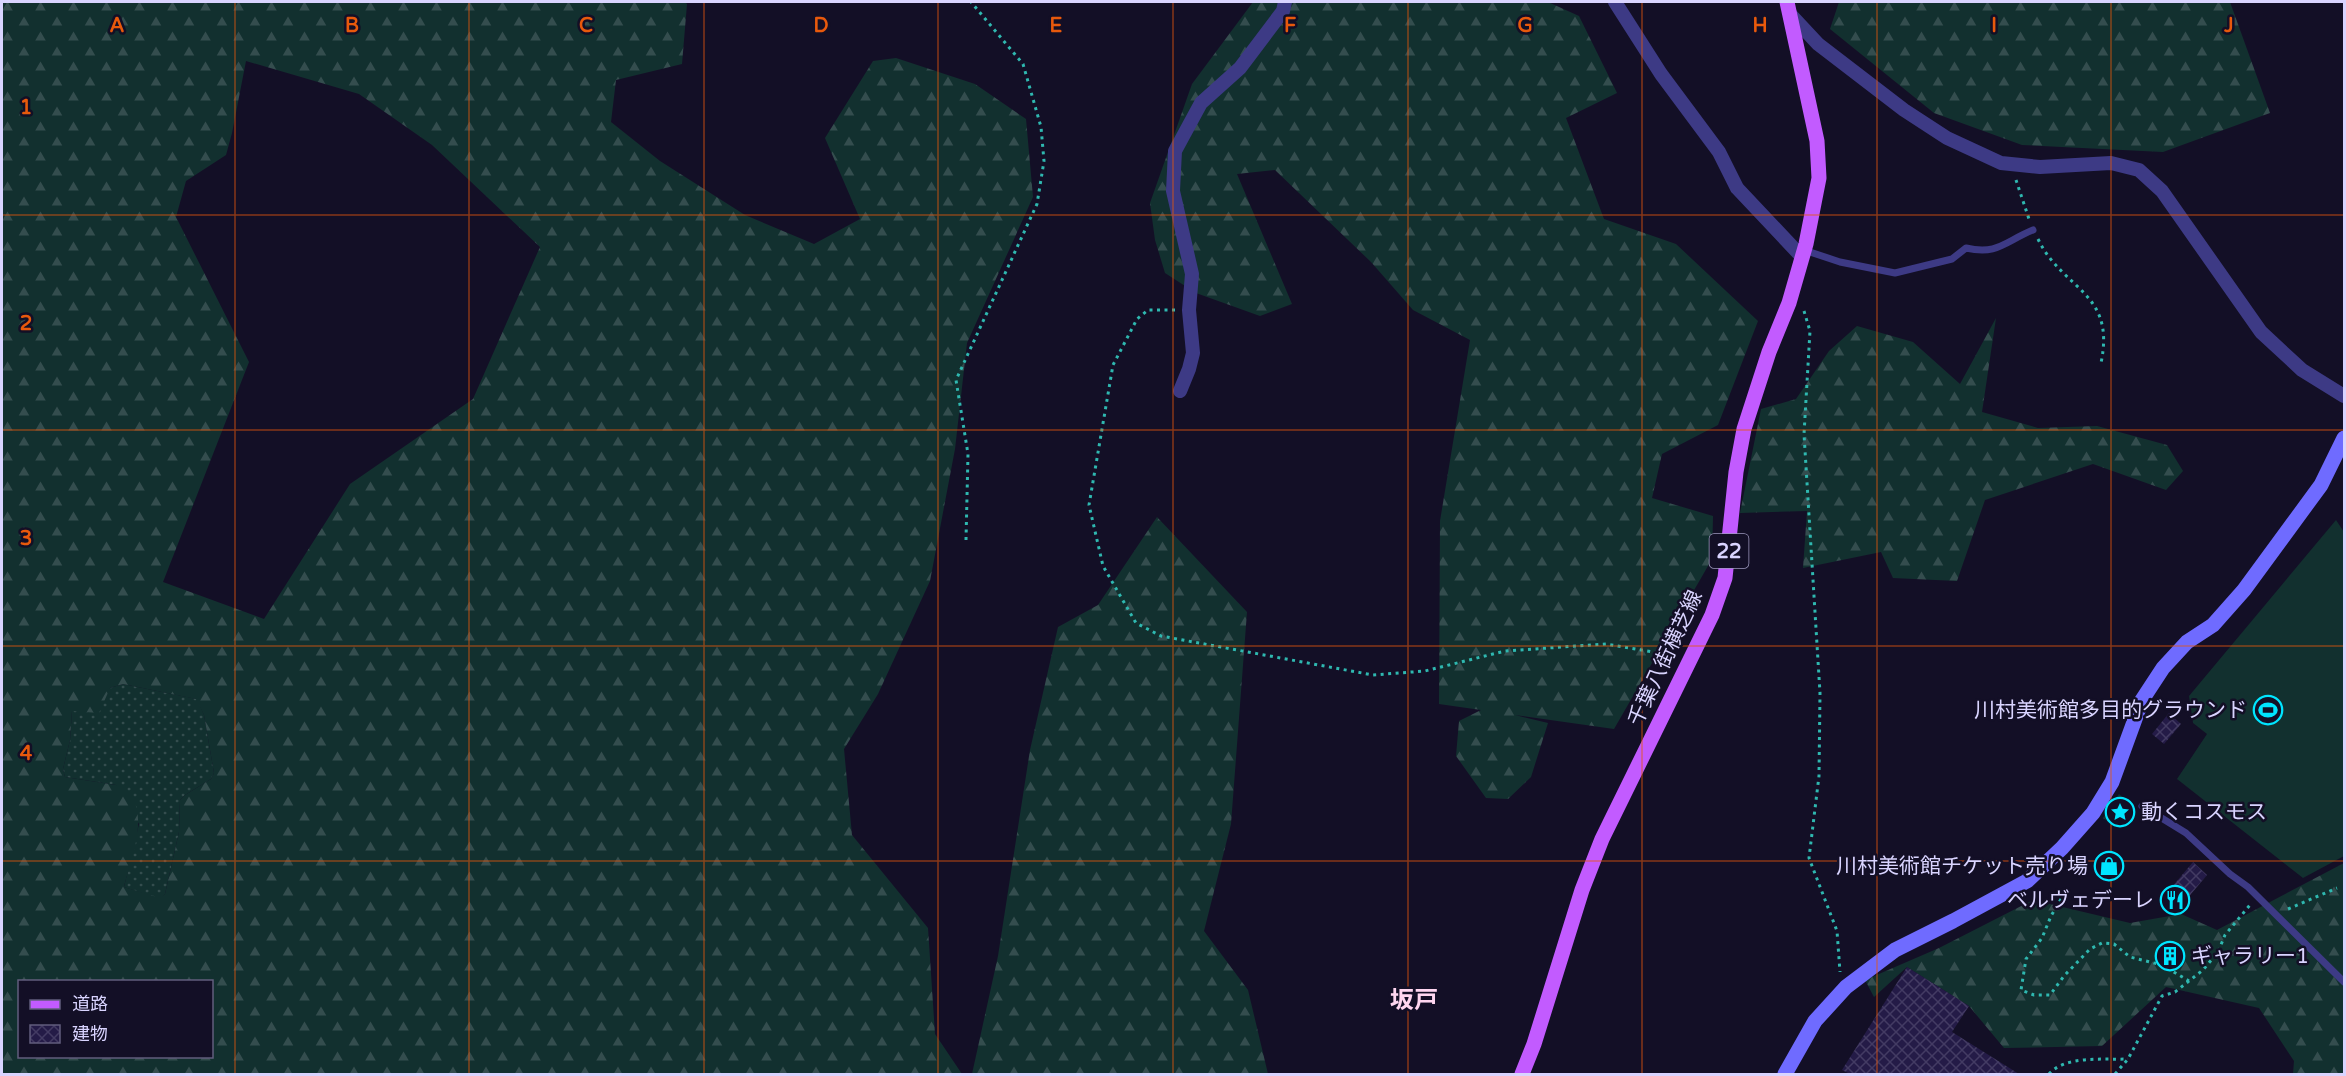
<svg xmlns="http://www.w3.org/2000/svg" width="2346" height="1076" font-family="'Varela Round','Noto Sans JP',sans-serif">
<style>
.grass{fill:url(#grass-dots)}
.forest{fill:url(#forest-firs);fill-rule:evenodd}
.pitch{fill:#12302f}
.building{fill:url(#building-cross-hatch)}
.lines{fill:none;stroke-linecap:round;stroke-linejoin:round}
.path{stroke:#2fb8b0;stroke-width:3;stroke-dasharray:3 4.5;stroke-linecap:butt}
.lane{stroke:#3d3a85;stroke-width:7}
.street{stroke:#3d3a85;stroke-width:14}
.secondary{stroke:#6f6bff;stroke-width:15}
.primary{stroke:#c25bff;stroke-width:15}
.grid{fill:none;stroke:#e8590c;stroke-width:1.5;stroke-opacity:0.55}
.labels{text-anchor:middle;stroke-width:5;stroke-linejoin:round;paint-order:stroke}
.shield{fill:#130f26;stroke:#9e99be;stroke-width:1.5}
.shield-label{font-size:20px;font-weight:bold;fill:#d9d4ff}
.street-label{font-size:21px;fill:#d9d4ff;stroke:#130f26}
.poi-label{font-size:21px;fill:#d9d4ff;stroke:#130f26;text-anchor:end}
.quarter-label{font-size:24px;font-weight:bold;fill:#ffd6f0;stroke:#130f26}
.grid-label{font-size:20px;text-anchor:middle;font-weight:bold;fill:#e8590c;stroke:#130f26;stroke-width:5;stroke-linejoin:round;paint-order:stroke}
</style>
<defs>
<pattern id="grass-dots" width="8" height="8" patternUnits="userSpaceOnUse" patternTransform="scale(1.5)"><rect width="8" height="8" fill="#12302f"/><path d="M2 2h.1M6 6h.1" fill="none" stroke="#344d4e" stroke-width="1.8" stroke-linecap="round"/></pattern>
<pattern id="forest-firs" width="22" height="20" patternUnits="userSpaceOnUse" patternTransform="scale(1.5)"><rect width="22" height="20" fill="#12302f"/><path d="M5 1l3.5 6h-7zM16 11l3.5 6h-7z" fill="#344d4e"/></pattern>
<pattern id="building-cross-hatch" width="8" height="8" patternUnits="userSpaceOnUse" patternTransform="scale(1.5)"><rect width="8" height="8" fill="#241b47"/><path d="M0 0l8 8M0 8l8-8" fill="none" stroke="#433b63"/></pattern>
</defs>
<rect width="100%" height="100%" fill="#130f26"/>
<g class="grass">
<path d="M123 684 197 699 204 715 214 773 211 779 185 795 180 800 179 832 165 894 160 899 124 887 139 824 116 785 65 777 63 769 70 740 72 711 110 688Z"/>
<path d="M2119 794 2130 803 2131 813 2122 823H2110L2103 818Z"/>
</g>
<g class="forest">
<path d="M2 2H685L687 4 682 64 616 80 611 122 660 161 745 215 814 244 860 219 825 138 873 61 896 58 975 84 1026 119 1033 197 967 343 955 449 930 581 878 694 844 749 852 835 928 928 935 1034 962 1074H2ZM246 61 359 94 432 145 540 247 473 399 350 484 264 619 163 582 249 362 176 217 186 181 226 155 232 133ZM123 684 196 699 204 715 214 773 211 779 185 795 180 800 179 832 165 894 160 898 124 887C131 858 156 801 116 785L65 777 63 769 70 740 72 711 99 713 110 688ZM20 982H212V1056H20Z"/>
<path d="M1253 2H1548L1579 16 1617 93 1566 118 1604 219 1676 244 1758 321 1718 425 1662 454 1652 498 1713 516 1712 559 1614 729 1515 715 1548 723 1531 777 1508 799 1486 798 1456 756 1459 721 1481 710 1439 704 1440 521 1470 340 1413 310 1371 262 1275 170 1237 174 1292 304 1260 316 1196 293 1165 273 1155 240 1150 203 1192 84Z"/>
<path d="M1839 2H2230L2270 113 2163 152 2022 145 1934 113 1830 29Z"/>
<path d="M1996 318 1982 412 2038 428 2097 426 2167 445 2183 471 2166 490 2093 464 1985 500 1957 581 1893 578 1881 552 1803 568 1807 511 1740 513 1761 409 1796 399 1829 351 1857 326 1913 342 1960 384Z"/>
<path d="M1157 517 1247 612 1231 824 1204 931 1248 990 1268 1074H972L998 956 1030 750 1058 627 1098 605Z"/>
<path d="M2344 863V1074H2293L2294 1061 2259 1008 2166 987 2102 1046 2004 1048 1969 1006 1907 967 1874 997 1865 980 1939 948 2033 900 2130 923 2181 914 2217 930Z"/>
</g>
<path class="pitch" d="M2336 520 2344 532V856L2303 878 2177 779 2207 734 2193 723 2189 696Z"/>
<g class="building">
<path d="M2169 713 2181 724 2164 744 2152 734Z"/>
<path d="M2193 862 2207 875 2175 913 2161 900Z"/>
<path d="M1907 967 1969 1006 1952 1032 2019 1074H1850L1842 1070Z"/>
</g>
<g class="lines">
<g class="path">
<path d="M2016 180 2029 219"/>
<path d="M2038 239C2063 291 2116 291 2101 363"/>
<path d="M1175 310H1148L1137 319 1113 365 1089 505 1103 566 1136 623 1161 636 1373 675 1425 671 1505 651 1606 644 1676 656"/>
<path d="M1804 311 1810 331 1804 434 1820 693 1819 776 1809 858 1837 931 1840 972"/>
<path d="M966 540 968 454 956 380 1037 204 1044 161 1041 127 1023 64 971 2"/>
<path d="M2061 899 2051 916 2042 938 2026 959 2021 990 2034 995H2050L2064 976 2090 949 2102 943 2114 944 2130 957 2162 965 2189 981"/>
<path d="M2288 909 2337 888"/>
<path d="M2049 1074C2066 1055 2103 1060 2128 1059"/>
<path d="M2115 1074 2128 1059 2162 996 2175 992 2203 970 2218 952 2225 935 2250 905"/>
</g>
<g class="lane">
<path d="M1804 250 1840 262 1895 273 1952 259 1966 248C1998 255 2004 242 2033 230"/>
<path d="M2142 806 2186 833 2230 874 2248 887 2344 982"/>
</g>
<g class="street">
<path d="M1615 2 1661 74 1719 152 1737 188 1802 257"/>
<path d="M1790 14 1818 44 1904 110 1947 138 2001 163 2040 167 2111 163 2139 170 2162 191 2261 332 2302 370 2344 396"/>
<path d="M1180 391 1189 369 1193 353 1189 310 1192 274 1173 191 1175 151 1201 103 1240 68 1283 11 1285 2"/>
</g>
<path class="secondary" d="M1785 1074 1815 1021 1846 987 1895 950 1953 921 2027 881 2062 848 2093 813 2112 782 2142 700 2163 668 2187 642 2213 625 2244 590 2321 485 2344 438"/>
<path class="primary" d="M1522 1074 1534 1044 1582 890 1602 839 1712 615 1725 578 1736 472 1744 429 1769 352 1789 303 1806 244 1819 178 1817 141 1787 2"/>
</g>
<path class="grid" d="M235 2V1074M469 2V1074M704 2V1074M938 2V1074M1173 2V1074M1408 2V1074M1642 2V1074M1877 2V1074M2111 2V1074M2 215H2344M2 430H2344M2 646H2344M2 861H2344"/>
<defs>
<g id="stadium-ring" transform="scale(1.5)"><circle r="9.5" fill="#130f26" stroke="#00e5ff" stroke-width="1.5"/><path d="M0-5a6.5 5 0 1 0 0 10a6.5 5 0 1 0 0-10ZM-3.5-1.8h7v3.6h-7Z" fill="#00e5ff"/></g>
<g id="sight-ring" transform="scale(1.5)"><circle r="9.5" fill="#130f26" stroke="#00e5ff" stroke-width="1.5"/><path d="M0-6L1.8-2.2L6-1.7L2.9 1.2L3.7 5.4L0 3.3L-3.7 5.4L-2.9 1.2L-6-1.7L-1.8-2.2Z" fill="#00e5ff"/></g>
<g id="shop-ring" transform="scale(1.5)"><circle r="9.5" fill="#130f26" stroke="#00e5ff" stroke-width="1.5"/><path d="M-5-2.5h2.3a2.7 3.5 0 0 1 5.4 0H5L5.5 6h-11ZM-1.5-2.5h3a1.5 2.3 0 0 0-3 0Z" fill="#00e5ff"/></g>
<g id="restaurant-ring" transform="scale(1.5)"><circle r="9.5" fill="#130f26" stroke="#00e5ff" stroke-width="1.5"/><path d="M-5-6h1v4h1v-4h1v4h1v-4h1v5L-1.5 .5V6h-2V.5L-5-1ZM5-6V6H3V1.5H1.5Q1.5-4 5-6Z" fill="#00e5ff"/></g>
<g id="building-ring" transform="scale(1.5)"><circle r="9.5" fill="#130f26" stroke="#00e5ff" stroke-width="1.5"/><path d="M-4-6H4V6H1V3H-1V6H-4ZM-2.5-4.3h1.7v1.8h-1.7ZM.8-4.3h1.7v1.8H.8ZM-2.5-1h1.7V.8h-1.7ZM.8-1h1.7V.8H.8Z" fill="#00e5ff"/></g>
</defs>
<g fill-rule="evenodd">
<use href="#stadium-ring" x="2268" y="710"/>
<use href="#sight-ring" x="2120" y="812"/>
<use href="#shop-ring" x="2109" y="866"/>
<use href="#restaurant-ring" x="2175" y="900"/>
<use href="#building-ring" x="2170" y="956"/>
</g>
<g class="labels">
<rect class="shield" x="1709.5" y="534" width="39" height="34" rx="4.5"/>
<g class="shield-label">
<text x="1729" y="558">22</text>
</g>
<g class="street-label">
<text transform="translate(1665 658) rotate(-65)" y="7">千葉八街横芝線</text>
</g>
<g class="poi-label">
<text x="2247" y="717">川村美術館多目的グラウンド</text>
<text x="2141" y="819" text-anchor="start">動くコスモス</text>
<text x="2088" y="873">川村美術館チケット売り場</text>
<text x="2154" y="907">ベルヴェデーレ</text>
<text x="2191" y="963" text-anchor="start">ギャラリー1</text>
</g>
<g class="quarter-label">
<text x="1414" y="1008">坂戸</text>
</g>
</g>
<g class="grid-label">
<text x="117" y="32">A</text>
<text x="352" y="32">B</text>
<text x="586" y="32">C</text>
<text x="821" y="32">D</text>
<text x="1056" y="32">E</text>
<text x="1290" y="32">F</text>
<text x="1525" y="32">G</text>
<text x="1760" y="32">H</text>
<text x="1994" y="32">I</text>
<text x="2229" y="32">J</text>
<text x="26" y="114">1</text>
<text x="26" y="330">2</text>
<text x="26" y="545">3</text>
<text x="26" y="760">4</text>
</g>
<rect width="2346" height="1076" fill="none" stroke="#d9d4ff" stroke-width="6"/>
<rect x="18" y="980" width="195" height="78" fill="#130f26" stroke="#625e7d" stroke-width="1.5"/>
<rect x="30" y="1000" width="30" height="9" fill="#c25bff" stroke="#625e7d" stroke-width="1.5"/>
<text x="72" y="1010" font-size="18" fill="#d9d4ff">道路</text>
<rect x="30" y="1025" width="30" height="18" fill="url(#building-cross-hatch)" stroke="#625e7d" stroke-width="1.5"/>
<text x="72" y="1040" font-size="18" fill="#d9d4ff">建物</text>
</svg>
